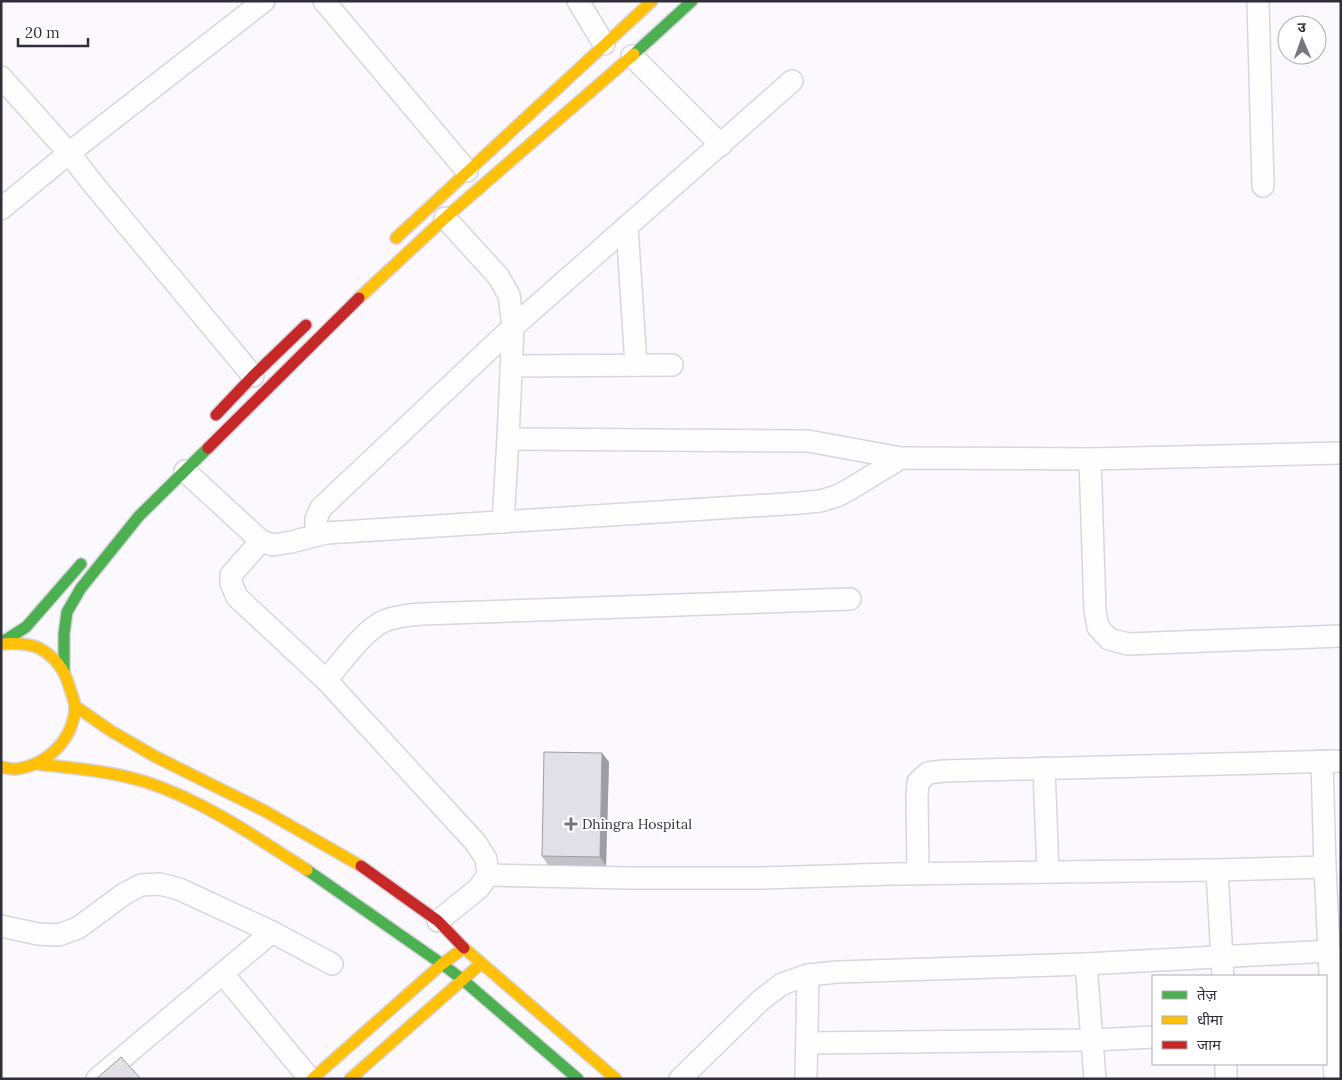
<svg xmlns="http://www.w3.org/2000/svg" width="1342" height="1080" font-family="Lora,'Noto Sans Devanagari',serif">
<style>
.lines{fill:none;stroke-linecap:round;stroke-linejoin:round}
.street-casing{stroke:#d8d5de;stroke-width:24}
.fast-casing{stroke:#d8d5de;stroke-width:14}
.slow-casing{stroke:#d8d5de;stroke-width:14}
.jam-casing{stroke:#d8d5de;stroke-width:14}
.street{stroke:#fefeff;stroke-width:21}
.fast{stroke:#4caf50;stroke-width:11}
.slow{stroke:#ffc107;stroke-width:11}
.jam{stroke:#c62828;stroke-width:11}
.wall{fill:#c2c1c7}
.shaded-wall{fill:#9e9da2}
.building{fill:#e2e0e7;stroke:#9e9da2}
.poi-dot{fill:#78757f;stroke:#fff;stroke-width:2}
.labels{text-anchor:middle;stroke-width:4;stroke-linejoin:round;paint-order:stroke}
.poi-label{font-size:14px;fill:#312e3a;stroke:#fff;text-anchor:start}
</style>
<rect width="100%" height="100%" fill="#fbf9fe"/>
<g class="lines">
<g class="street-casing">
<g id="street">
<path d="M324 1 467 171"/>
<path d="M578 1 604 44"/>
<path d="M1258 1 1263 186"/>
<path d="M632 56 721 145"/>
<path d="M1 77 69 153 94 185 253 376"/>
<path d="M792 81 513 327 321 508 316 519V529L326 533 800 503 820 501 837 496 850 489 901 458 1090 459 1341 453"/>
<path d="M1 209 69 153 264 1"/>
<path d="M445 218 498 276 509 295 513 327 508 439 503 522"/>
<path d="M627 226 636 365"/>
<path d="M511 366 672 365"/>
<path d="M508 439 808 441 901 458"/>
<path d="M1090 459 1095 611 1098 627 1109 639 1128 644 1341 636"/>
<path d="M185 471 261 541 273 545 291 542 326 533"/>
<path d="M261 541 231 575V583L237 597 326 680 476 843 486 859 488 875 479 888 438 921"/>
<path d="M326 680C340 664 365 629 384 621 396 616 409 615 422 614L850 599"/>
<path d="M1322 761 1325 867 1335 1079"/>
<path d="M1044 768 1048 872"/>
<path d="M1217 870 1223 976"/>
<path d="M918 874 917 796 918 782 928 773 943 771 1341 761"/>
<path d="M488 875 630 878H762L892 874 1217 870 1325 867"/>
<path d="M1 926 38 934 58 935 78 928 124 894 141 885 160 884 179 889 272 932 332 964"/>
<path d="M1086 964 1095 1079"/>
<path d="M223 974 310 1079"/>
<path d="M807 1043 1093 1040 1153 1037"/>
<path d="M97 1079 272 932"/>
<path d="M680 1079 761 1000 782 984 808 975 838 972 1086 964 1329 951"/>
<path d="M806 1079 808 975"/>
<path d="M1226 1079V1064"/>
</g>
</g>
<g class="fast-casing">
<g id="fast">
<path d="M634 54 692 1"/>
<path d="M1 643 26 627 81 564"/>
<path d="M64 671V634L67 612 81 588 139 516 208 448"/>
<path d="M307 870 442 964"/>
<path d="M442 964 463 980 578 1079"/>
</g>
</g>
<g class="slow-casing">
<g id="slow">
<path d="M396 238 652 1"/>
<path d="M359 298 445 218 634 54"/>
<path d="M1 644C14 643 27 643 39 648 54 656 65 670 69 686 71 692 75 701 75 708 73 739 48 765 16 769 11 769 6 768 1 767"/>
<path d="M75 706 111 731 156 757 263 810 361 866"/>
<path d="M36 764C73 768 110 771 146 782 204 801 256 837 307 870"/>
<path d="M312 1079 442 964 464 948 616 1079"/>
<path d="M350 1079 477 967"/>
</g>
</g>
<g class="jam-casing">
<g id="jam">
<path d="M216 415 253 376 306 325"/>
<path d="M208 448 359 298"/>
<path d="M361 866 438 921 464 948"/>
</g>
</g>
<use href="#street" class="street"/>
<use href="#fast" class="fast"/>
<use href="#slow" class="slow"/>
<use href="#jam" class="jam"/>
</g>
<path class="wall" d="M602 753 609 762 606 866 548 865 542 856Z"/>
<path class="shaded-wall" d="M602 753 609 762 606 866 600 857Z"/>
<g class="building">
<path d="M544 752 602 753 600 857 542 856Z"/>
<path d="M121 1057 141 1079H96Z"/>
</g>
<path class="poi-dot" d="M568.5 816.5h5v5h5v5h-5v5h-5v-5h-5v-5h5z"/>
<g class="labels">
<g class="poi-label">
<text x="582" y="829">Dhingra Hospital</text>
</g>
</g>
<rect width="1342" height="1080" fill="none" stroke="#312e3a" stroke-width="5"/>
<rect x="1152" y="975" width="175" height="90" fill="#ffffff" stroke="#adabb0"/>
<rect x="1162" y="991" width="25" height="8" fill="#4caf50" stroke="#adabb0"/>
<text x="1197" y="1000" font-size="15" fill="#312e3a">तेज़</text>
<rect x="1162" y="1016" width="25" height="8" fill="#ffc107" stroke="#adabb0"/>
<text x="1197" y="1025" font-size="15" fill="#312e3a">धीमा</text>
<rect x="1162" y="1041" width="25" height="8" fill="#c62828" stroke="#adabb0"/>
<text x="1197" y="1050" font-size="15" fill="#312e3a">जाम</text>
<g transform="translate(1302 40) rotate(358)"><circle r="24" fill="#ffffff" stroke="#adabb0"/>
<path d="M0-4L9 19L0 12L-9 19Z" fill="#78757f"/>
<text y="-8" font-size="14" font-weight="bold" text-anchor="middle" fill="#312e3a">उ</text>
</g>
<path d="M18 38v8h70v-8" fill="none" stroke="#312e3a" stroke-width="2.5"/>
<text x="25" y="38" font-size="15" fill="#312e3a" stroke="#ffffff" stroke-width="4" paint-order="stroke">20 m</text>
</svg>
